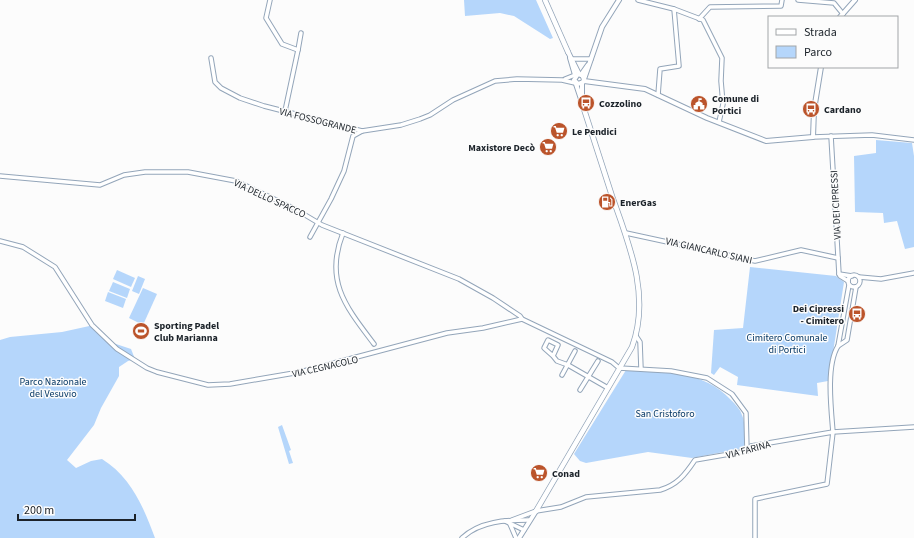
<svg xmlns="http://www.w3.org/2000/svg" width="914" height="538" font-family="'Source Sans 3',sans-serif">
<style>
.green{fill:#b5d6fb}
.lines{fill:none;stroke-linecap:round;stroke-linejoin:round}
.minor-casing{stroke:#93a5b9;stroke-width:5.5}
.tertiary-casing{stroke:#93a5b9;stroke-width:6}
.secondary-casing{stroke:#93a5b9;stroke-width:6}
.minor{stroke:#fff;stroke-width:3.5}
.tertiary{stroke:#fff;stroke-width:4}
.secondary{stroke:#fff;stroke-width:4.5}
.labels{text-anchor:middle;stroke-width:3;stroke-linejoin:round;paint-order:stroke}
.poi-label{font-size:10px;font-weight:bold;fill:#1b2229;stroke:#fcfcfc;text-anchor:start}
.street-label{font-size:10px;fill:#1b2229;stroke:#fcfcfc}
.park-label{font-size:10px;fill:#063865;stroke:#fcfcfc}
</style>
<rect width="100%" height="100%" fill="#fcfcfc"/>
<g class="green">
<path d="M464 0H536L553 38 550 39 514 16 500 13 465 16Z"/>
<path d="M876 140 912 143 914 156V247L905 249 897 221 884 223 883 213 855 212 854 156 876 153Z"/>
<path d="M750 267 836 276 844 282 829 378 828 381 817 383 818 396 737 385 738 377 720 367 714 375 711 373 714 330 743 328Z"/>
<path d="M117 270 135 278 131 287 113 279Z"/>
<path d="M138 276 145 279 139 294 132 291Z"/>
<path d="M113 282 130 289 127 298 109 291Z"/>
<path d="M143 288 157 294 143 325 129 318Z"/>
<path d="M108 292 126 299 123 308 105 301Z"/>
<path d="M94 325 107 341 131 349 135 359 128 361 119 367V376L101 408 94 425 67 460 76 468 91 461 102 459C131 477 144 508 155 538H0V340L10 337 62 332Z"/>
<path d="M626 370C663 372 704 370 731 400 736 405 740 409 742 415 746 424 744 438 744 448L692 458 648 452 586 463 580 461 574 454Z"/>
<path d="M282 425 291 450 289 451 293 463 289 464 278 427Z"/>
</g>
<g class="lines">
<g class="minor-casing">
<g id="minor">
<path d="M270 0 266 18 282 44 298 50 285 111"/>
<path d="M638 0 674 9 703 20 722 58 721 81 723 104 719 122"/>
<path d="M798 0 834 3 843 14"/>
<path d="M699 19 710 7 781 6 782 0"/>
<path d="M298 50 301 33"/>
<path d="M211 58 215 82 221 88 240 98 264 106 362 131 401 125 420 119 430 115 453 100 495 81 517 79 562 80 575 83"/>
<path d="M573 59H591"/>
<path d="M565 79 575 75"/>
<path d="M658 95 660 69 679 66 674 9"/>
<path d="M831 136 839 274 840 276 848 281"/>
<path d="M813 137 872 135 914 140"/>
<path d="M0 176 100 185 124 175 145 172H188L236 181 295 209 322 225 459 279 493 298 520 316 522 319 612 362 619 368 671 371 707 378 732 394 746 413 747 451"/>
<path d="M343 233C324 281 346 307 374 344"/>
<path d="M626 233 755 261 801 250 838 258"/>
<path d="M310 237 331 199 344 171 353 136 362 131"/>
<path d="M0 241 23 247 55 267 92 325 117 349 147 368 157 372 208 385 230 384 300 372 447 333 483 328 522 319"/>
<path d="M839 274 852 276"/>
<circle cx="854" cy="281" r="6"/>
<path d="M859 277 881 279 914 273"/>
<path d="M849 285 838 346C826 365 831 408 833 432L914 427"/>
<path d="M636 336 640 342 641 369"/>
<path d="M838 346 847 340 856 287"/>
<path d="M553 356 544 348 548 340 558 345 553 356 557 361 568 365 608 388"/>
<path d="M562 375 575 351"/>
<path d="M580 390 598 361"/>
<path d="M512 520 536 511 561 507 586 497 660 490C677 485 685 475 695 460L747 451 751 446 833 432 827 484 755 499V538"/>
<path d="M505 521 524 530"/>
<path d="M510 524 516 538"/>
<path d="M462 538C480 521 506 520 529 520"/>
</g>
</g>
<g class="tertiary-casing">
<g id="tertiary">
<path d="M840 17 855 0"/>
<path d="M568 52 579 74"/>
<path d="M570 58 575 75"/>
<path d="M581 75 588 65"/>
<path d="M584 79 582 75 578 74 574 80 578 84 583 82 602 27 619 0"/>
<path d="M584 81 645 89 707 118 766 141 813 137 814 110 821 67"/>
<path d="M576 84 581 99"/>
<path d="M582 103V83"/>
<path d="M519 538 536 511"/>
</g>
</g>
<g class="secondary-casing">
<g id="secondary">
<path d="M545 0 568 52"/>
<path d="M536 511 632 347C651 296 629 244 612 196 602 165 592 134 582 103"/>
</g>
</g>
<use href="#minor" class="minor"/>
<use href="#tertiary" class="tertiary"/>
<use href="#secondary" class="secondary"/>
</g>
<defs>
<g id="bus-disc" transform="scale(0.9)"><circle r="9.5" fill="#bb542b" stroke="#fcfcfc"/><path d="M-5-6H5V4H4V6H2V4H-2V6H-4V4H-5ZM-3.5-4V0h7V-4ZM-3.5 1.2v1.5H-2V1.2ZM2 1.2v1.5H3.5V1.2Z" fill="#fff"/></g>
<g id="civic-disc" transform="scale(0.9)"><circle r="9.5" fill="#bb542b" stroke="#fcfcfc"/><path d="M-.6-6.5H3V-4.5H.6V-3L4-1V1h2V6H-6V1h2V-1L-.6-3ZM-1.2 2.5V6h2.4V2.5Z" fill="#fff"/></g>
<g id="supermarket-disc" transform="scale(0.9)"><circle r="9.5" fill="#bb542b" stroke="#fcfcfc"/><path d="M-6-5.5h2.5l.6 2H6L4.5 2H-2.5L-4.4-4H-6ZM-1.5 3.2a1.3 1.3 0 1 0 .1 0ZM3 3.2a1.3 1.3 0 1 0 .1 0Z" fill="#fff"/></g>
<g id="fuel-disc" transform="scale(0.9)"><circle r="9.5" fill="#bb542b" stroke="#fcfcfc"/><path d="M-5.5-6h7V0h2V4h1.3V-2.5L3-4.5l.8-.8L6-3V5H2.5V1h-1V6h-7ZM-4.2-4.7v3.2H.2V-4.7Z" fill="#fff"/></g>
<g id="stadium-disc" transform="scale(0.9)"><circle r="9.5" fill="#bb542b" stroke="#fcfcfc"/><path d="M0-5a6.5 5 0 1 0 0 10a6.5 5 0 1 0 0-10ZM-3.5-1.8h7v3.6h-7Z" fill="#fff"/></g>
</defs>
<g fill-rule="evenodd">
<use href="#bus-disc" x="586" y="103"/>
<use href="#civic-disc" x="699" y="104"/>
<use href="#bus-disc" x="811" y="109"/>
<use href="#supermarket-disc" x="559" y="131"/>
<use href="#supermarket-disc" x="548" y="147"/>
<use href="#fuel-disc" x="607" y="202"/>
<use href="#bus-disc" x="857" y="314"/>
<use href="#stadium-disc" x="141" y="331"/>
<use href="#supermarket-disc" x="539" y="473"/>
</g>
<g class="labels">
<g class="poi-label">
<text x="712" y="102">Comune di<tspan x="712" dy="12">Portici</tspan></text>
<text x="599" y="107">Cozzolino</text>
<text x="824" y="113">Cardano</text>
<text x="572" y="135">Le Pendici</text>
<text x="535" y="151" text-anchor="end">Maxistore Decò</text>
<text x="620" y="206">EnerGas</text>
<text x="844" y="312" text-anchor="end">Dei Cipressi<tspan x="844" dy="12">- Cimitero</tspan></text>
<text x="154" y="329">Sporting Padel<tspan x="154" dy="12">Club Marianna</tspan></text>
<text x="552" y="477">Conad</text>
</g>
<g class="street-label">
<text transform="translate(318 120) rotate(14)" y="4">VIA FOSSOGRANDE</text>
<text transform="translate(270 198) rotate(25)" y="4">VIA DELLO SPACCO</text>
<text transform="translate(835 205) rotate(-93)" y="4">VIA DEI CIPRESSI</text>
<text transform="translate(709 250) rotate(13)" y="4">VIA GIANCARLO SIANI</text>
<text transform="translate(325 366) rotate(-13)" y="4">VIA CEGNACOLO</text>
<text transform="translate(748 449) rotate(-15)" y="4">VIA FARINA</text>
</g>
<g class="park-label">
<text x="787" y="341">Cimitero Comunale<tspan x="787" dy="12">di Portici</tspan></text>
<text x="53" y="385">Parco Nazionale<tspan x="53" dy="12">del Vesuvio</tspan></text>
<text x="665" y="417">San Cristoforo</text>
</g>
</g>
<rect x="768" y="16" width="130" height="52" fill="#fcfcfc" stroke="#a2a5a8"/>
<rect x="776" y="29" width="20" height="6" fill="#ffffff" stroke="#a2a5a8"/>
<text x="804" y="36" font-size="12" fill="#1b2229">Strada</text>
<rect x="776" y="46" width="20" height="12" fill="#b5d6fb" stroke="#a2a5a8"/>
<text x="804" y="56" font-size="12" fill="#1b2229">Parco</text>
<path d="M18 514v6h117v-6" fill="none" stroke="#1b2229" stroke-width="2"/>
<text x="24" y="514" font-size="12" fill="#1b2229" stroke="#fcfcfc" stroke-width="3" paint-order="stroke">200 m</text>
</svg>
